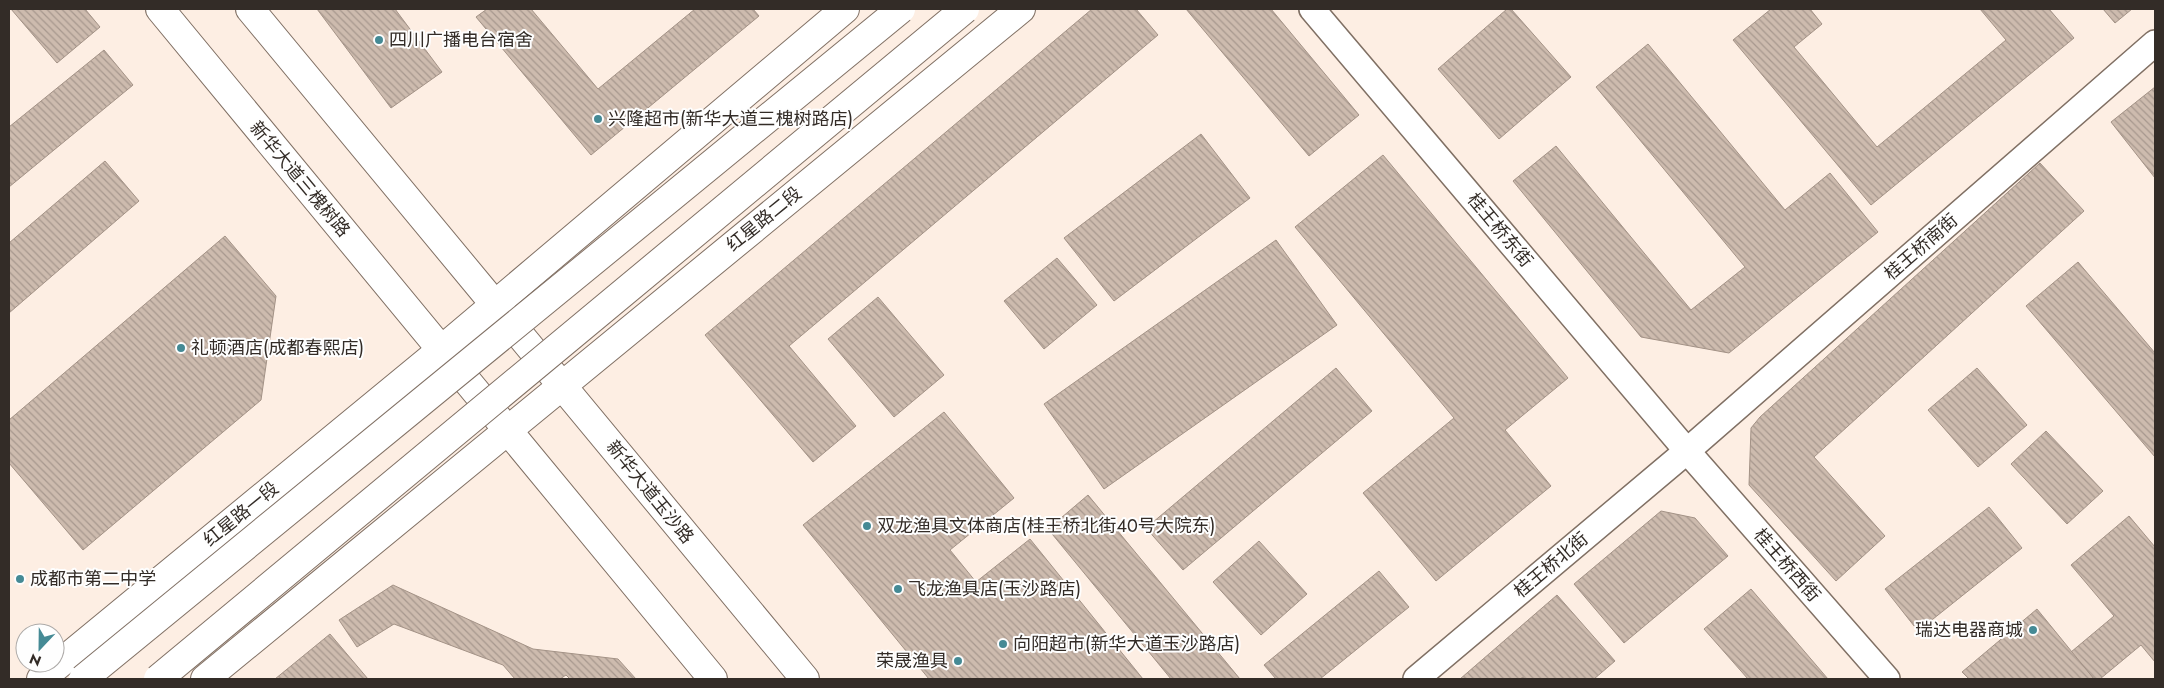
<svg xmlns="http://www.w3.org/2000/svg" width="2164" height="688" font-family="Jost,'Noto Sans SC',sans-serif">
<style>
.building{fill:url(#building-back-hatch);stroke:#a39286}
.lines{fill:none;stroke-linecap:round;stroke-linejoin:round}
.minor-casing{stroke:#807064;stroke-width:28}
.primary-casing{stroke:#807064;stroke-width:30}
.minor{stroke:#fff;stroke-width:25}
.primary{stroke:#fff;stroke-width:28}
.primary-bridge-casing{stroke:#807064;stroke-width:30;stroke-linecap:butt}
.primary-bridge{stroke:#fff;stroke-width:28}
.poi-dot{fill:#458a95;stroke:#fefefe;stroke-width:2}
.labels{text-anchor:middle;stroke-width:4;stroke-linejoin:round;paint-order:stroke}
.poi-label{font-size:18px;fill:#332c27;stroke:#fefefe;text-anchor:start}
.street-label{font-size:18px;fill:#332c27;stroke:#fefefe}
</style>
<defs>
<pattern id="building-back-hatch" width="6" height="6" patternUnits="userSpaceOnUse" patternTransform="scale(1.25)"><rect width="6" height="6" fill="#cdbbae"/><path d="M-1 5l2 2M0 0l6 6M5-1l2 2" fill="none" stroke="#a7988e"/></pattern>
</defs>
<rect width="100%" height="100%" fill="#fdeee3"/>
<g class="building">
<path d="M11 9H85L100 27 57 63Z"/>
<path d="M317 9H395L442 72 391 108Z"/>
<path d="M487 9H531L598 89 695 9H753L759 16 591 155 476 17Z"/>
<path d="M1092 9H1136L1158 35 789 346 856 426 813 462 705 335Z"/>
<path d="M1186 9H1271L1359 115 1309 156Z"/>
<path d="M1507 9H1511L1571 77 1499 139 1438 69Z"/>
<path d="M1771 9H1810L1822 24 1794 47 1877 147 2006 40 1980 9H2049L2074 38 1871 205 1733 40Z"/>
<path d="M2103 9H2132L2115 23Z"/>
<path d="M1648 44 1785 210 1830 173 1878 232 1729 353 1641 337 1513 181 1556 146 1691 310 1745 267 1596 87Z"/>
<path d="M104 50 133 85 9 187V127Z"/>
<path d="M2155 87V178L2111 122Z"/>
<path d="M1201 134 1250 198 1114 301 1064 238Z"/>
<path d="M1383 155 1568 378 1505 430 1551 486 1436 581 1363 493 1454 418 1295 227Z"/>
<path d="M105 161 139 201 9 313V243Z"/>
<path d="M2040 163 2084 211 1814 457 1885 536 1836 581 1749 485 1751 428 1760 417Z"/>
<path d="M225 236 276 296 261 400 83 550 9 463V420Z"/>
<path d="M1276 240 1337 325 1104 489 1044 404Z"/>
<path d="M1057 258 1097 305 1044 349 1004 301Z"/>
<path d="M2078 262 2155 353V457L2026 306Z"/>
<path d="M878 297 944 375 894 417 828 339Z"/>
<path d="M1336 368 1372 411 1183 570 1146 528Z"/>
<path d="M1977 368 2027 425 1978 467 1928 410Z"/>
<path d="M944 412 1014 498 950 550 976 582 1030 539 1143 679H929L803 525Z"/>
<path d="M2046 431 2103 491 2067 524 2011 464Z"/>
<path d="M1088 495 1240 679H1171L1048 529Z"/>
<path d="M1989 507 2022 548 1918 631 1885 589Z"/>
<path d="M1661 511 1695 518 1728 556 1624 643 1574 584Z"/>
<path d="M2129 516 2155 547V662L2141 645 2100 679H2094L2071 652 2114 616 2071 565Z"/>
<path d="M1259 541 1307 594 1261 635 1213 582Z"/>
<path d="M1379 571 1409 607 1320 679H1276L1264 665Z"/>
<path d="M393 585 533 649 618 659 636 679H570L566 675 560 679H515L503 665 394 624 357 647 339 620Z"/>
<path d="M1751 589 1828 679H1748L1704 629Z"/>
<path d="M1557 595 1615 661 1594 679H1524L1523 677 1520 679H1460Z"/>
<path d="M2037 609 2094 679H1969L1962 672Z"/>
<path d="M330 634 368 679H275Z"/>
</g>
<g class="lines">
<g class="minor-casing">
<g id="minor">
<path d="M1312 9 1687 451 1887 679"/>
<path d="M1416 679 1687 451 2155 43"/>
</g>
</g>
<g class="primary-casing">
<g id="primary">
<path d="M160 9 713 679"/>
<path d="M250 9 805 679"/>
<path d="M41 679 441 350 845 9"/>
<path d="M205 679 1021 9"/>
</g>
</g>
<use href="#minor" class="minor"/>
<use href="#primary" class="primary"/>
<g class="primary-bridge-casing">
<g id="primary-bridge">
<path d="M83 679 901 9"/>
<path d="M158 679 965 9"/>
</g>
</g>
<use href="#primary-bridge" class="primary-bridge"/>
</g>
<g class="poi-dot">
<circle cx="379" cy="40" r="5"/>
<circle cx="598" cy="119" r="5"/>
<circle cx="181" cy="348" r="5"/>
<circle cx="867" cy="526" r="5"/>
<circle cx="20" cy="579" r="5"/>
<circle cx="898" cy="589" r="5"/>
<circle cx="2033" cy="630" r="5"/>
<circle cx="1003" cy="644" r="5"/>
<circle cx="958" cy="661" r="5"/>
</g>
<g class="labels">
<g class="poi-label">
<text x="389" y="46">四川广播电台宿舍</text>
<text x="608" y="125">兴隆超市(新华大道三槐树路店)</text>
<text x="191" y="354">礼顿酒店(成都春熙店)</text>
<text x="877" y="532">双龙渔具文体商店(桂王桥北街40号大院东)</text>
<text x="30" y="585">成都市第二中学</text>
<text x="908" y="595">飞龙渔具店(玉沙路店)</text>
<text x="2023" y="636" text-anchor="end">瑞达电器商城</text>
<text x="1013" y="650">向阳超市(新华大道玉沙路店)</text>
<text x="948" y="667" text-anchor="end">荣晟渔具</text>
</g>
<g class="street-label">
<text transform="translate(300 179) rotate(50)" y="6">新华大道三槐树路</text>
<text transform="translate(764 219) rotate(-39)" y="6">红星路二段</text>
<text transform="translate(1500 230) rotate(50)" y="6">桂王桥东街</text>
<text transform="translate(1921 247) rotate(-41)" y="6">桂王桥南街</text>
<text transform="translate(650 492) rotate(51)" y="6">新华大道玉沙路</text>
<text transform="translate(241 514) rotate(-39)" y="6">红星路一段</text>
<text transform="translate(1551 565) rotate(-40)" y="6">桂王桥北街</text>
<text transform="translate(1787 565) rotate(49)" y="6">桂王桥西街</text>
</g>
</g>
<rect width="2164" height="688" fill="none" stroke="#332c27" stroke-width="20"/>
<g transform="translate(40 648) rotate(202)"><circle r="24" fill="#fefefe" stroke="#adaaa8"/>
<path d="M0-4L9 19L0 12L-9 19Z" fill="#458a95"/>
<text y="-8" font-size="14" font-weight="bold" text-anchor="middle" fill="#332c27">N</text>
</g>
</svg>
